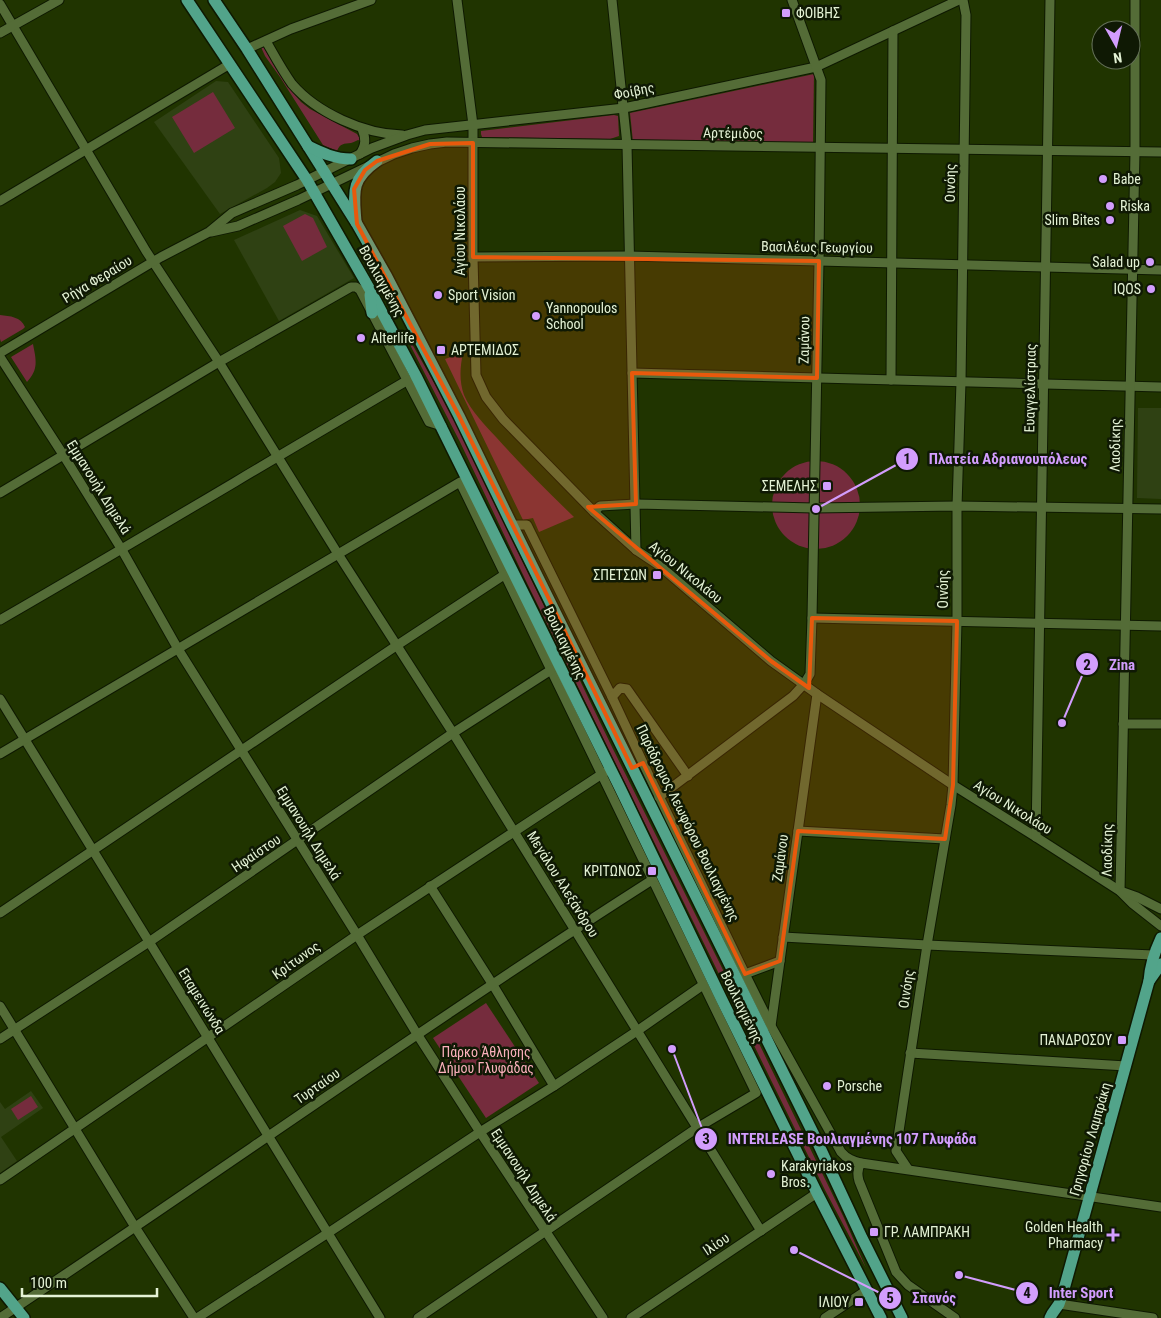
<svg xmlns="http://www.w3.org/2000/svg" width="1161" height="1318" font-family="'Roboto Condensed',sans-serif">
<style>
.built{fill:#2f4113}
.green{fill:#752c3d}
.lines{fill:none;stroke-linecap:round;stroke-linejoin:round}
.minor-casing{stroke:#0e1901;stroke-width:11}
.major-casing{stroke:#0e1901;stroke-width:14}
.minor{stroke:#546c37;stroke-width:9}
.major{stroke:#52a48a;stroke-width:11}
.marked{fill:#e8590c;fill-opacity:0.2;stroke:#e8590c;stroke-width:4;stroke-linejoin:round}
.poi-dot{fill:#d29dfd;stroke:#0f1904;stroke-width:2}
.labels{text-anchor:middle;stroke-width:5;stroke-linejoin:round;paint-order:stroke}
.poi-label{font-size:14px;fill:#e4f2d5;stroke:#0f1904;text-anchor:start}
.street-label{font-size:14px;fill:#e4f2d5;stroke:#0f1904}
.park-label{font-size:14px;fill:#fbb0bc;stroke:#0f1904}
.leader{fill:none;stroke:#d29dfd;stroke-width:2}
.callout-dot{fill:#d29dfd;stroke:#0f1904;stroke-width:2}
.mark-label{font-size:15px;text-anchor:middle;font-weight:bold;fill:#111}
.callout-label{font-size:15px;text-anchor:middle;font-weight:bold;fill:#d29dfd;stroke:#0f1904;stroke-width:5;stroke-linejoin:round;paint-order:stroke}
</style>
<rect width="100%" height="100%" fill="#203400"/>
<g class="built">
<path d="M216 81 228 82 279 158 281 173 275 182 267 188 220 214 154 122Z"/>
<path d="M300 210 317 216 354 278 279 321 234 240Z"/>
<path d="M1138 408H1161V499L1137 498Z"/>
<path d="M31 1091 43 1108 1 1137 17 1161 0 1173V1102L5 1109Z"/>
</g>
<g class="green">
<path d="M263 46 275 67 288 87 301 102 310 109 357 134 361 141 358 140C356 141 354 142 351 143 344 144 340 143 337 151L323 145 280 77 265 56 261 47Z"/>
<path d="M814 74 813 144 633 142 630 113Z"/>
<path d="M213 92 235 128 194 153 172 117Z"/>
<path d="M614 115 618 116 619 136 610 139 482 137 481 134V131Z"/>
<path d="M305 214 313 218 327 247 302 261 283 226Z"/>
<path d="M0 315C10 316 21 317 25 327L23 329 1 342 0 339Z"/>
<path d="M406 337H408L448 407 613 749 728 980 844 1218 866 1268 825 1190 526 581 460 442Z"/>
<path d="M33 344C36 360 39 369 27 382L11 357Z"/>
<path d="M463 353C460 367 459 381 464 395 471 411 485 425 496 437 521 465 547 491 574 517L539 532 533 518 523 520 445 359Z"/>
<circle cx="816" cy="505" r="44"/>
<path d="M486 1003 539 1083 486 1118 433 1038Z"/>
<path d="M31 1096 38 1107 18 1120 11 1109Z"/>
</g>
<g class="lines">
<g class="minor-casing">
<g id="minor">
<path d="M457 0 473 125V257L476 375 486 397 503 419 594 512 636 550 660 566 771 661 817 694 953 785 1036 837 1120 891 1133 904 1161 926"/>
<path d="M612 0 627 145 636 550"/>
<path d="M0 4 146 251 219 362 338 554 453 733 761 1231"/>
<path d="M0 33 59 0"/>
<path d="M266 41C274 55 282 70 292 84 317 113 364 134 402 135"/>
<path d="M247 49 291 29 371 0"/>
<path d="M360 154C366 145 366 138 362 129"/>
<path d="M0 201 230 64"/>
<path d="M211 232 238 226 298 200 394 154 412 148 430 144 447 142 1161 152"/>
<path d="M473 257 629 256 1161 270"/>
<path d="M0 353 161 257 209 232 232 213 297 185 372 148 407 135 425 130 624 108 816 67 959 0"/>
<path d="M0 357 64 456 122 550 178 649 357 935 417 1034 480 1132 603 1318"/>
<path d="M632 373 1161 387"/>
<path d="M891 380 893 31"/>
<path d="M0 493 219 362 351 287H356L360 290 429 422 442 426"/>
<path d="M594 512 600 506 636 504 814 508 957 506 1161 509"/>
<path d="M512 525H527L612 697 643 763 745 974 771 1026 841 1152C847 1159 853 1161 861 1163L1161 1207"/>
<path d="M812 618 1161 626"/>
<path d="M0 620C137 541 271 460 408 380"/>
<path d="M612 697 620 688 627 689 688 776"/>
<path d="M0 699 380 1318"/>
<path d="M1123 724H1161"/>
<path d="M0 754 460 482 756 1093 697 1128 418 1318"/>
<path d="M659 797 793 696 804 684 810 674 812 618 819 261 821 80 792 0"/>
<path d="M798 831 945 839"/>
<path d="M1036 837 1050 0"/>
<path d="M430 886 493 985 554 1086"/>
<path d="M1120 891 1135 152V0"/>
<path d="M1123 892 1137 897 1161 909"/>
<path d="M0 913 396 646 504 575"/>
<path d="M783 937 927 945 1153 955"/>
<path d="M745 974 780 961"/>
<path d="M0 1006 135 1227 194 1318"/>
<path d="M771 1026 817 694"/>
<path d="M0 1039 149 942 453 733 551 670"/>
<path d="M910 1053 1126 1066"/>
<path d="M861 1163C857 1169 857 1174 859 1181L896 1272 908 1285 955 1318"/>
<path d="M908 1169 896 1151 927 945 951 805 953 785 957 621V506L961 382 966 15 963 0"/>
<path d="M0 1180 357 935 605 772"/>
<path d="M1059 1304 1153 1318"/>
<path d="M0 1318C218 1173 431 1021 652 880"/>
<path d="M197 1318 328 1233 480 1132 554 1086 637 1031 703 985"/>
<path d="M631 1318 817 1193"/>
<path d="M825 1318 867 1290"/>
</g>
</g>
<g class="major-casing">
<g id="major">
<path d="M187 0 307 180 369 288 416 376 620 788 722 1000 817 1193 881 1318"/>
<path d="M214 0 247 49 357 224 387 277 459 416 512 525 816 1139 862 1238 902 1318"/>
<path d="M308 146C322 153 335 159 351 159"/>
<path d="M356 222C354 193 350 180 377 161"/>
<path d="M370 295 372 313"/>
<path d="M1149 981 1161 964"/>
<path d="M0 1288 24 1318"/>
<path d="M1050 1318 1052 1314 1059 1304 1064 1289 1149 981C1150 965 1154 953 1161 938"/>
</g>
</g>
<use href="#minor" class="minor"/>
<use href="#major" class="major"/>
</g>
<path class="marked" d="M473 143V257L819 261 817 378 632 373 636 504 588 507 771 661 809 688 812 618 957 621 953 785 945 839 798 831 780 961 745 974 643 763 632 768 459 416 357 224 354 189 365 170 377 161 430 144Z"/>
<g class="poi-dot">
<rect x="781" y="8" width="10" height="10" rx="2.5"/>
<circle cx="1103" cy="179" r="5"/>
<circle cx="1110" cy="206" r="5"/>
<circle cx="1110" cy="220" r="5"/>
<circle cx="1150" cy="262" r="5"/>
<circle cx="1151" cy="289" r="5"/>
<circle cx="438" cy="295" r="5"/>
<circle cx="536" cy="316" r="5"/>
<circle cx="361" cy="338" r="5"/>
<rect x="436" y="345" width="10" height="10" rx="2.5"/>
<rect x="822" y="481" width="10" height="10" rx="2.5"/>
<rect x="652" y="570" width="10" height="10" rx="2.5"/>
<rect x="647" y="866" width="10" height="10" rx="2.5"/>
<rect x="1117" y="1035" width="10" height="10" rx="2.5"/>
<circle cx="827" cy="1086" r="5"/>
<circle cx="771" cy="1174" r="5"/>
<rect x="869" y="1227" width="10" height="10" rx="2.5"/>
<path d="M1110.5 1227.5h5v5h5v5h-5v5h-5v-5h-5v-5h5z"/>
<rect x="854" y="1297" width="10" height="10" rx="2.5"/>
</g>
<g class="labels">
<g class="poi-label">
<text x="796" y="18">ΦΟΙΒΗΣ</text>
<text x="1113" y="184">Babe</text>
<text x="1120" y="211">Riska</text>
<text x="1100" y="225" text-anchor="end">Slim Bites</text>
<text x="1140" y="267" text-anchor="end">Salad up</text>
<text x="1141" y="294" text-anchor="end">IQOS</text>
<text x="448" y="300">Sport Vision</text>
<text x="546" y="313">Yannopoulos<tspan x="546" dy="16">School</tspan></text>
<text x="371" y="343">Alterlife</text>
<text x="451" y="355">ΑΡΤΕΜΙΔΟΣ</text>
<text x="817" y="491" text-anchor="end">ΣΕΜΕΛΗΣ</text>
<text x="647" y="580" text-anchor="end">ΣΠΕΤΣΩΝ</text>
<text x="642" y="876" text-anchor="end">ΚΡΙΤΩΝΟΣ</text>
<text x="1112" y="1045" text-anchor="end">ΠΑΝΔΡΟΣΟΥ</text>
<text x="837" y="1091">Porsche</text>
<text x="781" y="1171">Karakyriakos<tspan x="781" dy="16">Bros.</tspan></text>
<text x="1103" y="1232" text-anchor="end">Golden Health<tspan x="1103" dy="16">Pharmacy</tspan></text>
<text x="884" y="1237">ΓΡ. ΛΑΜΠΡΑΚΗ</text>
<text x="849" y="1307" text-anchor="end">ΙΛΙΟΥ</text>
</g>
<g class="street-label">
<text transform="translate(634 91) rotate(-11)" y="5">Φοίβης</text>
<text transform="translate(733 133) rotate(1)" y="5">Αρτέμιδος</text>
<text transform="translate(950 183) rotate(-89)" y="5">Οινόης</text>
<text transform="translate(460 231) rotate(-90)" y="5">Αγίου Νικολάου</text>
<text transform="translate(817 247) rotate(1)" y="5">Βασιλέως Γεωργίου</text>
<text transform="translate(97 279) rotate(-31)" y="5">Ρήγα Φεραίου</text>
<text transform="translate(382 281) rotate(61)" y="5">Βουλιαγμένης</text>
<text transform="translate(804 340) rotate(-89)" y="5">Ζαμάνου</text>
<text transform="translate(1030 388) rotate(-89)" y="5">Ευαγγελίστριας</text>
<text transform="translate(1115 445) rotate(-89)" y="5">Λαοδίκης</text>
<text transform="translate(99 487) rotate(58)" y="5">Εμμανουήλ Δημελά</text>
<text transform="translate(686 572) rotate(39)" y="5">Αγίου Νικολάου</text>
<text transform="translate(943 589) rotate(-90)" y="5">Οινόης</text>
<text transform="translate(565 643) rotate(64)" y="5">Βουλιαγμένης</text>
<text transform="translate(1013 807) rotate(32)" y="5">Αγίου Νικολάου</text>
<text transform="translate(688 823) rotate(64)" y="5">Παράδρομος Λεωφόρου Βουλιαγμένης</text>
<text transform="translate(309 833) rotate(58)" y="5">Εμμανουήλ Δημελά</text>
<text transform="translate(1107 850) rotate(-89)" y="5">Λαοδίκης</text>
<text transform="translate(256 853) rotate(-34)" y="5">Ηφαίστου</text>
<text transform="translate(780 858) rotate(-82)" y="5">Ζαμάνου</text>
<text transform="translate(563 884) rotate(58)" y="5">Μεγάλου Αλεξάνδρου</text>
<text transform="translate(296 960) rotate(-35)" y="5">Κρίτωνος</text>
<text transform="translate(906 989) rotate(-81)" y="5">Οινόης</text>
<text transform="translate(202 1001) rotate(58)" y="5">Επαμεινώνδα</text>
<text transform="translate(742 1007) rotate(64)" y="5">Βουλιαγμένης</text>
<text transform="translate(317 1086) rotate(-35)" y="5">Τυρταίου</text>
<text transform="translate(1090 1139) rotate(-74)" y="5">Γρηγορίου Λαμπράκη</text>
<text transform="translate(524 1175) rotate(57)" y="5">Εμμανουήλ Δημελά</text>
<text transform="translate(716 1244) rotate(-34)" y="5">Ιλίου</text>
</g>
<g class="park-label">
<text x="486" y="1057">Πάρκο Άθλησης<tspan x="486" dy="16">Δήμου Γλυφάδας</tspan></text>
</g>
</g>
<path class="leader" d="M816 509L907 459M1062 723L1087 664M672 1049L706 1139M959 1275L1027 1293M794 1250L890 1298"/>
<g class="callout-dot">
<circle cx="816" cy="509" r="5"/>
<circle cx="1062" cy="723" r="5"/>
<circle cx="672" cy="1049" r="5"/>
<circle cx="959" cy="1275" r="5"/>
<circle cx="794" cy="1250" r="5"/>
<circle cx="907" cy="459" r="12"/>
<circle cx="1087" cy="664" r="12"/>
<circle cx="706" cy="1139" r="12"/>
<circle cx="1027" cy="1293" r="12"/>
<circle cx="890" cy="1298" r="12"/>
</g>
<g class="mark-label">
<text x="907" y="464">1</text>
<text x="1087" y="670">2</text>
<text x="706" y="1144">3</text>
<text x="1027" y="1298">4</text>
<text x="890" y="1303">5</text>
</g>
<g class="callout-label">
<text x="1008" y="464">Πλατεία Αδριανουπόλεως</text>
<text x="1122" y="670">Zina</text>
<text x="852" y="1144">INTERLEASE Βουλιαγμένης 107 Γλυφάδα</text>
<text x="1081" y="1298">Inter Sport</text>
<text x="934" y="1303">Σπανός</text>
</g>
<g transform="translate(1116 45) rotate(172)"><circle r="24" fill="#0f1904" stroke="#647058"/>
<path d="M0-4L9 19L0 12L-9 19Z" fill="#d29dfd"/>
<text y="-8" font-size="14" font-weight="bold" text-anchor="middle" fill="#e4f2d5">N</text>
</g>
<path d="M22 1288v8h135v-8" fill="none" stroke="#e4f2d5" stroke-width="2.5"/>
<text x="30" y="1288" font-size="15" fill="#e4f2d5" stroke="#0f1904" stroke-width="4" paint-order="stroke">100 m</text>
</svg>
